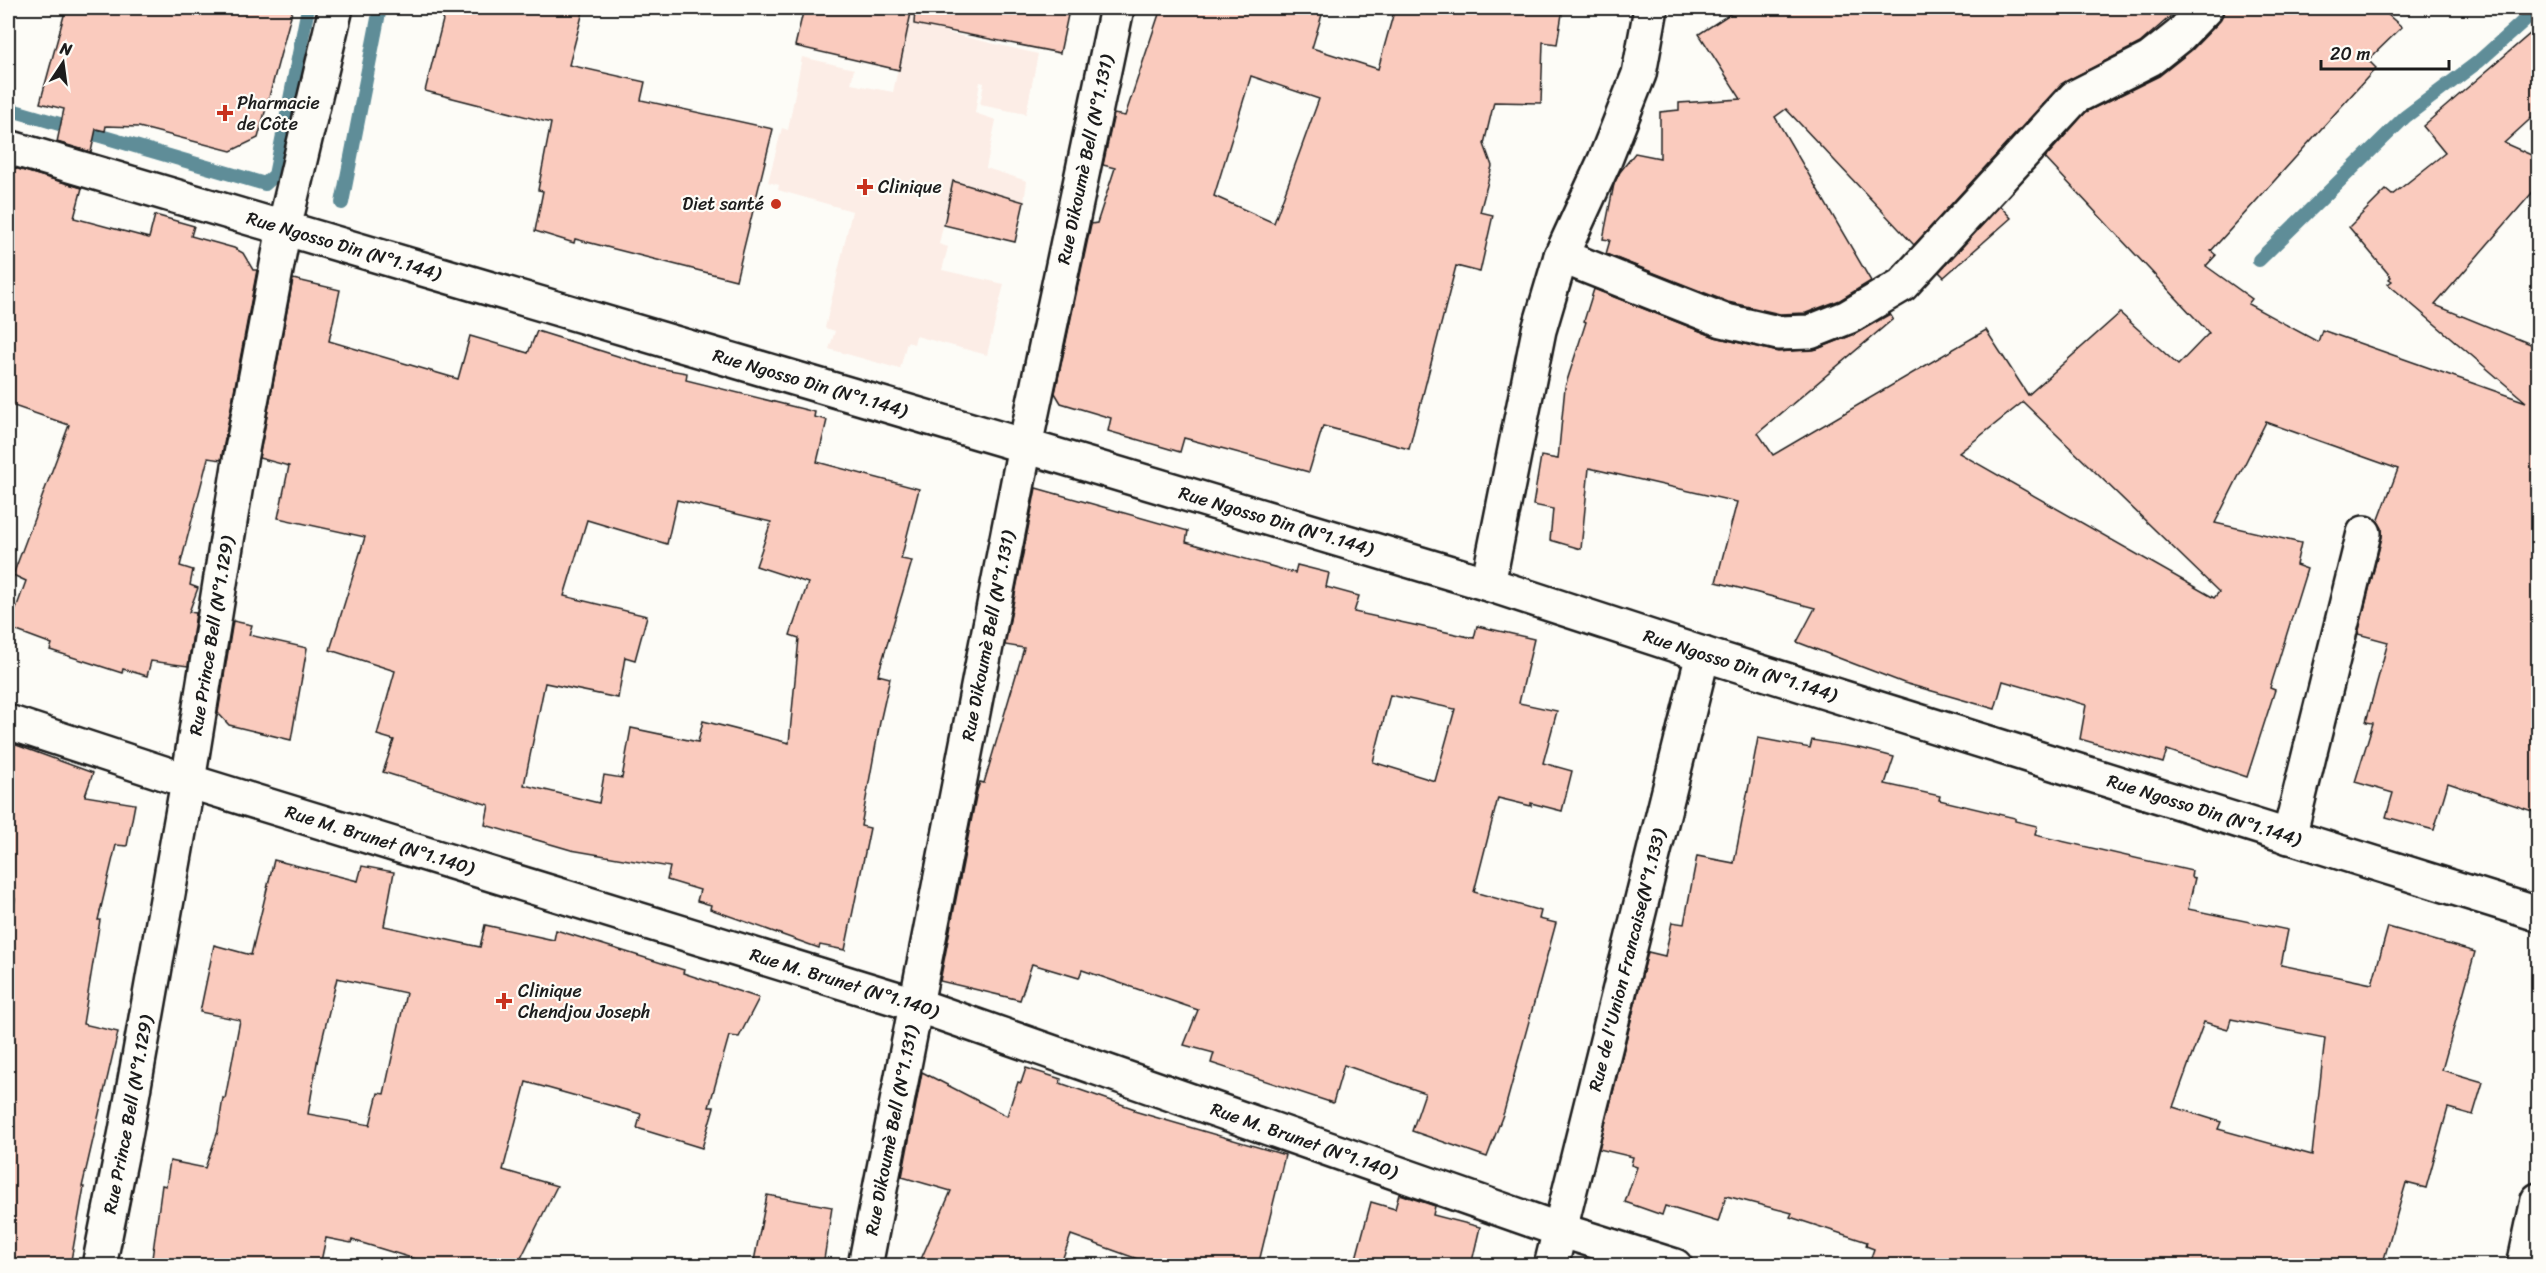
<svg xmlns="http://www.w3.org/2000/svg" width="2546" height="1273" font-family="Sriracha,sans-serif">
<style>
.built{fill:#fcede6}
.lines{fill:none;stroke-linecap:round;stroke-linejoin:round}
.stream{stroke:#5f8d98;stroke-width:14}
.building{fill:#facbbe;stroke:#1c1c1c;stroke-width:1.5;fill-rule:evenodd}
.minor-casing{stroke:#1c1c1c;stroke-width:38}
.minor{stroke:#fdfcf7;stroke-width:33}
.poi-dot{fill:#c8321e;stroke:#fdfcf7;stroke-width:2}
.labels{text-anchor:middle;stroke-width:4.5;stroke-linejoin:round;paint-order:stroke}
.poi-label{font-size:18px;fill:#1c1c1c;stroke:#fdfcf7;text-anchor:start}
.street-label{font-size:18px;fill:#1c1c1c;stroke:#fdfcf7}
</style>
<rect width="100%" height="100%" fill="#fdfcf7"/>
<filter id="ink" filterUnits="userSpaceOnUse"><feTurbulence type="fractalNoise" baseFrequency=".0167" numOctaves="2"/><feDisplacementMap in="SourceGraphic" scale="12" xChannelSelector="R" yChannelSelector="G"/><feConvolveMatrix kernelMatrix="1 2 1 2 8 2 1 2 1" color-interpolation-filters="sRGB"/></filter>
<g filter="url(#ink)">
<path class="built" d="M911 9 933 13 950 22 948 33 1038 54 1026 114 980 105 984 83 980 82 975 113 996 120 986 168 1027 181 1024 202 953 181 939 244 948 247 942 270 1004 284 987 355 916 336 914 344 907 342 900 369 829 349 835 331 825 328 852 211 778 190 779 185 768 182 782 128 788 130 802 57 854 69 851 84 893 92Z"/>
<g class="lines">
<g class="stream">
<path d="M8 109 265 184 275 175 308 8"/>
<path d="M342 203 380 8"/>
<path d="M2259 260 2405 117 2478 62 2538 8"/>
</g>
</g>
<g class="building">
<path d="M66 8H293L258 138 231 151 139 127 106 126 105 131 96 129 91 152 57 142 64 109 40 103Z"/>
<path d="M446 8H584L569 65 645 82 641 100 773 129 736 280 575 239 574 243 535 231 543 191 538 190 551 123 425 91Z"/>
<path d="M804 8H912L899 70 795 46Z"/>
<path d="M915 8H1033L1068 15 1060 53 914 24Z"/>
<path d="M1161 8H1324L1312 48 1378 69 1395 8H1421L1453 13 1454 8H1563L1557 44 1543 42 1541 103 1494 102 1484 144 1492 166 1480 212 1493 215 1480 272 1456 266 1409 449 1323 426 1309 472 1184 438 1180 452 1108 431 1111 418 1061 403 1055 393 1091 224 1097 223 1115 168 1103 165 1114 114 1125 116ZM1251 76 1319 99 1274 223 1214 196Z"/>
<path d="M1739 8H2180L2140 43 2061 84 1914 245 1786 109 1775 117 1871 281 1840 300 1806 313 1780 314 1728 302 1606 254 1610 240 1603 239 1614 184 1620 172 1635 153 1660 158V112L1679 110V103L1741 99 1699 34Z"/>
<path d="M2224 8H2380L2402 27 2368 60 2376 68 2211 251 2216 255 2206 266 2252 299 2248 304 2318 342 2322 330 2526 402 2388 284 2392 281 2389 279 2391 277 2349 227 2386 190 2392 195 2445 153 2423 126 2538 27V112L2504 143 2538 158V186L2435 305 2538 347V813L2448 783 2434 830 2386 817 2393 793 2355 782 2373 723 2366 722 2388 642 2358 634 2382 537V528L2378 522 2398 469 2266 422 2215 523 2301 543 2296 565 2307 569 2270 688 2275 690 2247 777 2167 750 2163 763 2080 739 2086 705 2003 681 1995 709 1904 683 1797 642 1815 608 1716 582 1737 502 1589 468 1581 549 1550 540 1553 509 1533 505 1541 456 1558 459 1565 387 1586 322 1584 321 1594 289 1715 337 1778 352 1817 349 1855 334 1890 314 1893 319 1758 433 1773 455 1986 330 2028 395 2120 313 2178 365 2209 333 2045 158 2086 112 2159 76 2192 50 2220 21ZM2023 402 2219 592 2214 598 1959 453Z"/>
<path d="M8 166 82 188 74 218 149 238 155 215 194 226 191 236 234 248 243 253 253 270H257L221 460 208 458 180 566 193 570 190 585 198 588 189 612 196 613 188 666 151 661 147 676 123 669 122 673 50 650 52 644 9 628 26 581 13 575 69 425 8 404Z"/>
<path d="M953 181 1024 202 1015 242 944 225Z"/>
<path d="M2000 206 2011 218 1944 277 1939 272Z"/>
<path d="M293 279 340 290 329 341 458 379 470 336 528 353 537 331 653 367 687 373 686 380 815 412 814 417 827 420 817 462 919 489 901 559 912 561 878 675 890 678 880 722 861 826 870 828 845 950 820 945 819 948 710 909 711 905 697 901 700 890 667 880 670 867 571 850 485 825 489 805 383 772 394 740 377 735 395 671 330 650 365 537 278 518 289 466 259 458ZM677 500 771 522 756 566 808 583 790 635 799 638 789 743 703 721 698 742 631 728 622 778 604 775 599 803 524 785 545 683 618 698 625 657 635 660 647 616 564 596 587 520 667 544Z"/>
<path d="M1036 488 1188 531 1186 542 1295 573 1297 565 1329 573 1326 587 1359 596 1354 612 1474 638 1477 626 1534 639 1519 703 1557 711 1543 763 1572 771 1562 811 1531 803V806L1498 798 1474 892 1541 911 1539 919 1556 923 1504 1112 1487 1157 1412 1131 1425 1093 1344 1065 1333 1103 1211 1063 1214 1053 1184 1045 1198 1010 1082 970 1079 978 1032 964 1020 1000 940 981 977 791 980 782 984 783 1024 648 1005 645ZM1390 695 1455 709 1435 781 1373 762Z"/>
<path d="M233 621 252 625 249 635 307 648 291 740 229 725 218 713Z"/>
<path d="M1758 738 1810 748 1812 740 1864 749 1894 757 1885 784 1940 796 1939 800 2015 818V821L2037 826 2035 835 2192 871 2191 877 2195 878 2188 909 2288 930 2281 965 2372 984 2388 927 2475 952 2442 1070 2483 1082 2473 1115 2448 1108 2426 1188 2406 1183 2382 1266H1868L1874 1249 1866 1246 1867 1242 1790 1217 1792 1213 1726 1196 1718 1222 1665 1206 1662 1215 1625 1202 1637 1167 1631 1165 1633 1157 1599 1149 1648 952 1665 956 1672 922 1684 924 1697 856 1734 863ZM2231 1019 2325 1038 2312 1155 2218 1129 2221 1122 2173 1107 2204 1022 2228 1029Z"/>
<path d="M8 742 93 773 85 796 135 804 127 846 116 845 98 920H100L83 1024 118 1032 82 1187H84L70 1266H8V942L15 899 8 898Z"/>
<path d="M274 860 358 881 362 866 394 872 384 926 480 947 485 925 554 940 556 930 684 970 683 973 759 998 739 1037 729 1036 709 1107H714L702 1148 637 1128 641 1114 526 1082 503 1170 557 1186 517 1266H438L352 1240 351 1243 326 1238 320 1266H151L162 1185 166 1186 170 1161 205 1168 218 1131 223 1098 225 1099 240 1020 200 1012 214 945 251 955ZM337 978 406 993 384 1094 378 1093 370 1125 308 1114 318 1057Z"/>
<path d="M1026 1068 1061 1079 1060 1083 1135 1109 1134 1111 1285 1155 1258 1266H1157L1071 1235 1060 1266H918L951 1191 902 1177 922 1072 1007 1116 1018 1082 1021 1083Z"/>
<path d="M1399 1194 1435 1206 1433 1215 1480 1227 1471 1266H1354L1371 1202 1395 1209Z"/>
<path d="M767 1195 832 1207 823 1266H753Z"/>
</g>
<g class="lines">
<g class="minor-casing">
<g id="minor">
<path id="s1" d="M8 147 1025 446 1488 584 1703 654 2538 914"/>
<path d="M1561 256 1722 320 1778 333 1810 332 1848 317 1902 285 2075 97 2150 59 2180 35 2206 8"/>
<path d="M1488 584 1539 330 1561 256 1605 160 1639 74 1651 8"/>
<path id="s2" d="M8 722 188 781 914 1004 1560 1230 1675 1266"/>
<path d="M2289 837 2364 533"/>
<path id="s3" d="M99 1266 126 1131 188 781 240 460 284 228 336 8"/>
<path id="s4" d="M865 1266 1025 446 1117 8"/>
<path id="s5" d="M1551 1266 1703 654"/>
<path d="M2524 1266 2538 1200"/>
</g>
</g>
<use href="#minor" class="minor"/>
</g>
</g>
<g class="poi-dot">
<path d="M222 104h6v6h6v6h-6v6h-6v-6h-6v-6h6z"/>
<path d="M862 178h6v6h6v6h-6v6h-6v-6h-6v-6h6z"/>
<circle cx="776" cy="204" r="6"/>
<path d="M501 992h6v6h6v6h-6v6h-6v-6h-6v-6h6z"/>
</g>
<g class="labels">
<g class="poi-label">
<text x="237" y="109">Pharmacie<tspan x="237" dy="21">de Côte</tspan></text>
<text x="878" y="193">Clinique</text>
<text x="764" y="210" text-anchor="end">Diet santé</text>
<text x="518" y="997">Clinique<tspan x="518" dy="21">Chendjou Joseph</tspan></text>
</g>
<g class="street-label">
<text dy="6" stroke="none"><textPath href="#s4" startOffset="1128">Rue Dikoumè Bell (N°1.131)</textPath></text>
<text dy="6" stroke="none"><textPath href="#s1" startOffset="350">Rue Ngosso Din (N°1.144)</textPath></text>
<text dy="6" stroke="none"><textPath href="#s1" startOffset="836">Rue Ngosso Din (N°1.144)</textPath></text>
<text dy="6" stroke="none"><textPath href="#s1" startOffset="1322">Rue Ngosso Din (N°1.144)</textPath></text>
<text dy="6" stroke="none"><textPath href="#s3" startOffset="640">Rue Prince Bell (N°1.129)</textPath></text>
<text dy="6" stroke="none"><textPath href="#s4" startOffset="642">Rue Dikoumè Bell (N°1.131)</textPath></text>
<text dy="6" stroke="none"><textPath href="#s1" startOffset="1808">Rue Ngosso Din (N°1.144)</textPath></text>
<text dy="6" stroke="none"><textPath href="#s1" startOffset="2294">Rue Ngosso Din (N°1.144)</textPath></text>
<text dy="6" stroke="none"><textPath href="#s2" startOffset="390">Rue M. Brunet (N°1.140)</textPath></text>
<text dy="6" stroke="none"><textPath href="#s5" startOffset="315">Rue de l'Union Francaise(N°1.133)</textPath></text>
<text dy="6" stroke="none"><textPath href="#s2" startOffset="876">Rue M. Brunet (N°1.140)</textPath></text>
<text dy="6" stroke="none"><textPath href="#s3" startOffset="154">Rue Prince Bell (N°1.129)</textPath></text>
<text dy="6" stroke="none"><textPath href="#s4" startOffset="138">Rue Dikoumè Bell (N°1.131)</textPath></text>
<text dy="6" stroke="none"><textPath href="#s2" startOffset="1362">Rue M. Brunet (N°1.140)</textPath></text>
</g>
</g>
<rect width="2546" height="1273" fill="none" stroke="#fdfcf7" stroke-width="30"/>
<rect x="15" y="15" width="2516" height="1243" fill="none" stroke="#1c1c1c" stroke-width="2" filter="url(#ink)"/>
<g transform="translate(63 63) rotate(13)" stroke="#fdfcf7" stroke-width="4.5" paint-order="stroke">
<path d="M0-4.5L10 22L0 15L-10 22Z" fill="#1c1c1c"/>
<text y="-9" font-size="16" font-weight="bold" text-anchor="middle" fill="#1c1c1c">N</text>
</g>
<path d="M2321 60v9h128v-9" fill="none" stroke="#1c1c1c" stroke-width="3"/>
<text x="2330" y="60" font-size="18" fill="#1c1c1c" stroke="#fdfcf7" stroke-width="4.5" paint-order="stroke">20 m</text>
</svg>
